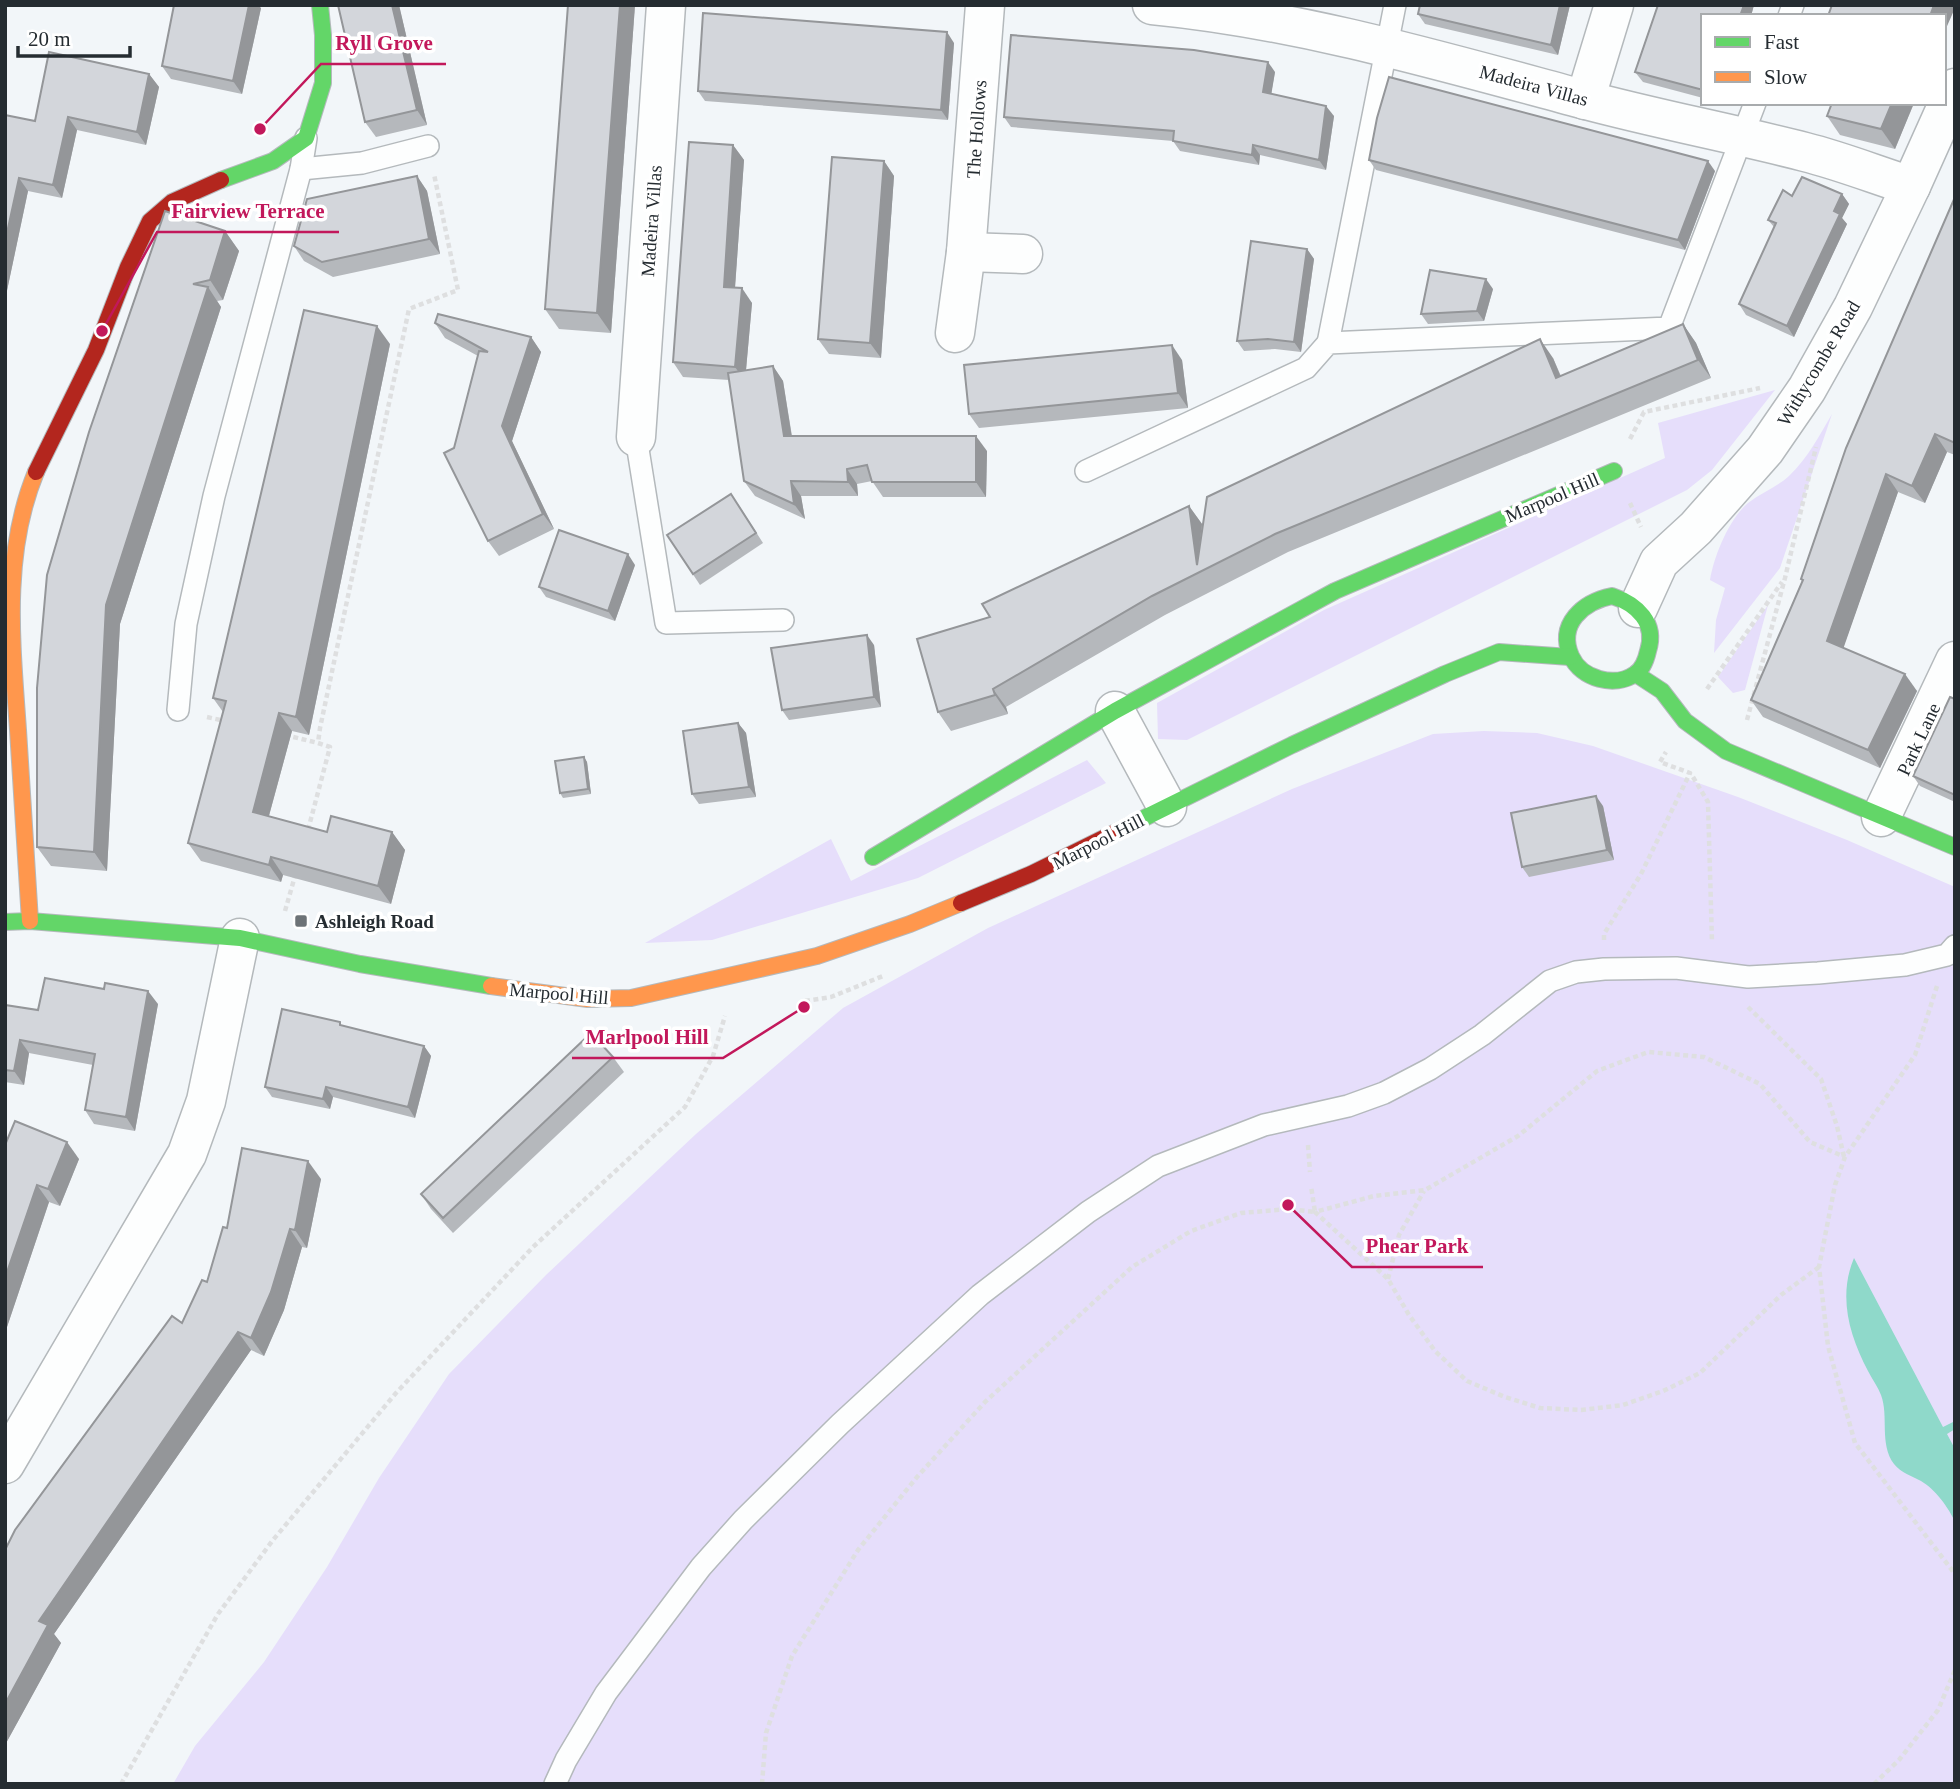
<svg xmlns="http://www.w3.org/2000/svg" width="1960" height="1789" font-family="Georgia,serif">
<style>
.green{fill:#e6defb}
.water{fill:#8fd9ca}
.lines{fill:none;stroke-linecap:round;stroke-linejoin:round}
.lane-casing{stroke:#b4b9bc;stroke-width:24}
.street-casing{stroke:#b4b9bc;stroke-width:41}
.fast-casing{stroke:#b4b9bc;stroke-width:18}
.slow-casing{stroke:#b4b9bc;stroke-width:18}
.jam-casing{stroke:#b4b9bc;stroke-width:18}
.path{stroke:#dedfe0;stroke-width:4.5;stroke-dasharray:5 3.5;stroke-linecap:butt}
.lane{stroke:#fdfefe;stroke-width:21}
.street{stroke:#fdfefe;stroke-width:38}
.fast{stroke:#63d668;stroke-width:16}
.slow{stroke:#ff974d;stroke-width:16}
.jam{stroke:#b3261e;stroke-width:16}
.wall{fill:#b5b8bc}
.shaded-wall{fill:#949699}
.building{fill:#d3d6db;stroke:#949699;stroke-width:2}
.poi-dot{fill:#6d7377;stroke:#fff;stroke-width:2.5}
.labels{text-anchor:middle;stroke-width:7;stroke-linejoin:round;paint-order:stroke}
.street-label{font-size:19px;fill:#252c31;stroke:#fff}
.poi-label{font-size:19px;font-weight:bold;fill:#252c31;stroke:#fff;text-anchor:start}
.leader{fill:none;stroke:#c2185b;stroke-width:2.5}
.callout-dot{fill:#c2185b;stroke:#fff;stroke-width:2.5}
.callout-label{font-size:21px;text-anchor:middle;font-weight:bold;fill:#c2185b;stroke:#fff;stroke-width:7;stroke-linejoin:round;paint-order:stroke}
</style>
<rect width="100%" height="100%" fill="#f2f6f9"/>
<g class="green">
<path d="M1775 390 1712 470 1687 490 1187 740 1158 739 1157 703 1324 610 1665 458 1658 423Z"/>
<path d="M1832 414 1780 568 1714 653 1716 620 1725 588 1710 580C1714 556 1729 519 1748 503 1761 493 1777 487 1789 476 1808 458 1819 436 1832 414Z"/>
<path d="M1768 605 1745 690 1733 693 1718 677Z"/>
<path d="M1484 731 1537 733 1593 746 1738 797 1847 840 1955 887V1784H173L195 1746 264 1662 327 1567 379 1478 449 1374 546 1275 696 1134 843 1008 988 928 1292 789 1433 734Z"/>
<path d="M1087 760 1106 783 918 878 712 940 645 943 831 839 851 881Z"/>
</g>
<path class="water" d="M1854 1258 1943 1427 1955 1421V1429L1947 1434 1955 1449V1522C1949 1508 1935 1489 1921 1481 1912 1476 1901 1473 1894 1464 1879 1444 1889 1416 1881 1395 1878 1387 1872 1379 1868 1371 1849 1335 1838 1296 1854 1258Z"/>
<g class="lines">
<g class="lane-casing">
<g id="lane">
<path d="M1789 16 1793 5"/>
<path d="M301 169 362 163 428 146"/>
<path d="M1328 343 1395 5"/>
<path d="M636 437 666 623 783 620"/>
<path d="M1086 471 1306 368 1328 343 1669 328 1755 103"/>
<path d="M178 710 186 624 214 496 301 169 306 138"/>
<path d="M555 1784 566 1760 606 1693 701 1567 743 1520 840 1424 980 1295 1088 1212 1158 1166 1264 1125 1348 1106 1384 1093 1430 1069 1482 1035 1550 981 1576 972 1604 969 1676 968 1748 977 1818 973 1905 965 1947 955 1955 946"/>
</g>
</g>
<g class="street-casing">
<g id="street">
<path d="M1152 5C1298 19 1441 61 1582 99 1656 119 1731 133 1805 152 1841 161 1876 175 1911 186"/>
<path d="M1585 100 1614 5"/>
<path d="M966 252 1023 254"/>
<path d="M955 333 966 252 985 5"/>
<path d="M636 437 666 5"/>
<path d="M1638 608 1659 562 1696 528 1765 450 1807 389 1853 307 1911 186 1955 88"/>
<path d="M1115 711 1167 807"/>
<path d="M1881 817 1955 661"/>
<path d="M5 1464 187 1154 206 1101 240 938"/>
</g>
</g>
<g class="fast-casing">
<g id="fast">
<path d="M221 180 273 161 306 138 323 83V35L320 5"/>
<path d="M1612 596C1637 604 1657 623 1648 651 1646 660 1643 669 1635 674 1615 688 1581 679 1571 656 1557 624 1583 602 1612 596Z"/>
<path d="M1636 674 1662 691 1685 721 1726 751 1955 847"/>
<path d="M1118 831 1292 745 1445 674 1499 652 1570 657"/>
<path d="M873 857 1115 711 1335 591 1614 471"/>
<path d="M5 922 30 921 240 938 360 964 491 986"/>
</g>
</g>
<g class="slow-casing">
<g id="slow">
<path d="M30 921C26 857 22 793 18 730 12 643 2 554 36 472"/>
<path d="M491 986 588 999 631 998 817 956 910 924 961 903"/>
</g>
</g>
<g class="jam-casing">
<g id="jam">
<path d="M36 472 96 350 128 267 150 221 172 202 221 180"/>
<path d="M961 903 1031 874 1118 831"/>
</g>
</g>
<g class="path">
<path d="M1630 439 1644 412 1760 388"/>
<path d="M1630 503 1641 527"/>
<path d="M1707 689 1782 582"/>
<path d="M207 717 225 721"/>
<path d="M1747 720 1785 578 1816 447"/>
<path d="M285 735 318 743"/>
<path d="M1693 777 1708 802 1712 942"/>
<path d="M308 830 330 747 318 743 320 728 409 309 458 290 434 174"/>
<path d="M285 911 295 876"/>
<path d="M1604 940V934L1641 874 1690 773 1660 762 1666 752"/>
<path d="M1937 986 1915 1055 1845 1157 1835 1185 1819 1267 1828 1346 1855 1443 1955 1574"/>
<path d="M805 1001 831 997 883 976"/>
<path d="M1748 1007 1821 1079 1837 1126 1844 1157"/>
<path d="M1308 1145 1310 1172"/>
<path d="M1819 1267 1781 1295 1700 1373 1663 1391 1623 1405 1581 1410 1540 1408 1505 1397 1467 1381 1435 1351 1409 1315 1388 1279 1315 1212 1374 1196 1425 1190 1518 1136 1597 1071 1648 1052 1704 1057 1760 1084 1810 1142 1845 1157"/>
<path d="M1388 1279 1399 1235 1424 1191"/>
<path d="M121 1784 218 1614 273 1540 396 1393 533 1247 685 1107 713 1056 725 1016"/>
<path d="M762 1784 766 1733 792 1656 858 1550 917 1477 985 1402 1132 1267 1191 1231 1241 1213 1289 1209 1315 1212 1311 1186"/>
<path d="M1874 1784 1899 1760 1938 1710 1955 1670"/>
</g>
<use href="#lane" class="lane"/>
<use href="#street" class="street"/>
<use href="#fast" class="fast"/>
<use href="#slow" class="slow"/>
<use href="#jam" class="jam"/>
</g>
<g class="wall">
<path d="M338 5H399L427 125 376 137 365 122Z"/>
<path d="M568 5H635L611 333 559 329 545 309Z"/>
<path d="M1570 5 1558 55 1425 24 1418 14Z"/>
<path d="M1658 5H1754L1751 16H1703V98L1643 82 1635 72Z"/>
<path d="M261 8 242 94 171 79 162 66Z"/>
<path d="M954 43 948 120 705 101 698 91Z"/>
<path d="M1275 72 1271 94 1334 116 1326 170 1260 155 1259 165 1180 151 1173 141 1011 127 1004 117Z"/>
<path d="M149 74 159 87 146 145 77 130 62 198 28 191 5 300V115L35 121Z"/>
<path d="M1832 103H1914L1895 149 1840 135 1827 116Z"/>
<path d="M733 145 744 160 735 287 752 303 746 370 773 366 783 381 792 436 987 451 986 497H883L872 481 857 484 858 496H801L805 519 755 496 744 481 729 380 683 377 673 362Z"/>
<path d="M1369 160 1715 171 1685 250 1376 170Z"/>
<path d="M884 161 894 176 881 358 829 354 818 339Z"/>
<path d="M417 176 427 191 440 254 333 277 304 261 294 246Z"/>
<path d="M1842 194 1849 204 1842 218 1847 224 1794 337 1746 315 1739 304 1774 227 1768 220 1792 196Z"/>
<path d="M1955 197V455L1947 452 1925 503 1898 492 1843 648 1917 691 1880 768 1763 717 1751 700 1802 581 1801 579Z"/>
<path d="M225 231 239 251 223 300 217 301 221 307 120 624 107 871 51 866 37 847 89 432Z"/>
<path d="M1307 249 1314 259 1301 352 1275 349 1244 351 1237 341Z"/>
<path d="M1493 289 1484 321 1428 324 1421 314Z"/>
<path d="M435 323 531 337 541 352 512 441 554 529 499 556 488 541 454 448 478 356 445 338Z"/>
<path d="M1683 324 1696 343 1711 378 1288 552 1165 615 1006 707 1008 714 951 731 938 712 990 617 1189 506 1202 524 1553 358 1561 376Z"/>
<path d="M390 344 309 735 292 731 269 816 327 832H392L405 850 391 904 283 875 281 882 201 861 188 843 223 712 213 698Z"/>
<path d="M1182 360 1188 408 979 428 969 414Z"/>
<path d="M738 504 763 543 700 585 667 535Z"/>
<path d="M635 565 615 621 546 597 539 587Z"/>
<path d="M874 645 881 707 789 720 782 710Z"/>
<path d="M1955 699V802L1920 786 1913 776Z"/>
<path d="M738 723 746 733 756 797 699 804 692 794Z"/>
<path d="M584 757 587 762 591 794 563 798 560 793Z"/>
<path d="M1603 806 1614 860 1529 877 1522 867Z"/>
<path d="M158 1004 135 1131 94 1124 85 1110 93 1065 29 1053 24 1085 5 1082V1005L38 1010Z"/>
<path d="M343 1026 424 1046 431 1056 415 1118 333 1097 330 1109 272 1097 265 1087Z"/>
<path d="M613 1057 624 1072 453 1233 431 1209 421 1194Z"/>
<path d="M5 1145 79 1159 60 1206 49 1202 7 1327 5 1326Z"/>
<path d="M321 1179 307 1248 302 1247 284 1310 264 1356 251 1350 54 1634 61 1643 5 1745V1550L182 1323 207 1282 227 1228Z"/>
</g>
<g class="shaded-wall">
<path d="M249 5H258L261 8 242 94 233 81Z"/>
<path d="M392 5H399L427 125 417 110Z"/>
<path d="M620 5H635L611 333 597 313Z"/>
<path d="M1560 5H1570L1558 55 1551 45Z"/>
<path d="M1744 5H1754L1751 16H1740Z"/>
<path d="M1934 5H1955V8L1944 33V16H1930Z"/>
<path d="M947 32 954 43 948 120 941 110Z"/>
<path d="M1268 62 1275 72 1270 102 1263 92Z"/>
<path d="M149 74 159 87 146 145 137 132Z"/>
<path d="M1892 103H1914L1895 149 1881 129Z"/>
<path d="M1326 106 1334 116 1326 170 1319 160Z"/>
<path d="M68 117 77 130 62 198 53 185Z"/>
<path d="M733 145 744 160 734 302 724 287Z"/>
<path d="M1253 145 1260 155 1259 165 1252 155Z"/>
<path d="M884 161 894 176 881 358 870 343Z"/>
<path d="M1708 161 1715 171 1685 250 1678 240Z"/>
<path d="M417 176 427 191 440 254 429 239Z"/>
<path d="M19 178 28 191 5 300V242Z"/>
<path d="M1842 194 1849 204 1842 218 1847 224 1794 337 1787 326 1834 211Z"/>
<path d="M225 231 239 251 223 300 210 280Z"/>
<path d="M1307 249 1314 259 1301 352 1294 342Z"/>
<path d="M1486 279 1493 289 1484 321 1477 311Z"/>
<path d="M208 287 221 307 120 624 107 871 94 852 106 605Z"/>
<path d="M742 288 752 303 745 381 735 367Z"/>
<path d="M1683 324 1696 343 1711 378 1698 360Z"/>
<path d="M377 326 390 344 309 735 296 717Z"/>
<path d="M531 337 541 352 512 441 554 529 543 514 502 426Z"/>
<path d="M1540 339 1553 358 1569 397 1556 378Z"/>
<path d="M1172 345 1182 360 1188 408 1178 393Z"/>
<path d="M773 366 783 381 794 451 784 436Z"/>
<path d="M1935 434 1947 452 1925 503 1912 486Z"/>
<path d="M976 436 987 451 986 497 976 482Z"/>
<path d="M847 469 857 484 858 496 848 482Z"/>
<path d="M1886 474 1898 492 1840 658 1827 641Z"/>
<path d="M791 481 801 496 805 519 794 504Z"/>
<path d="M1189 506 1202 524 1197 565Z"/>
<path d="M628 554 635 565 615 621 608 611Z"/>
<path d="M867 635 874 645 881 707 874 697Z"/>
<path d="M1905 674 1917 691 1880 768 1868 750Z"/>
<path d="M993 689 1006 707 1008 714 995 695Z"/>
<path d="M279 713 292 731 265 830 253 812Z"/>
<path d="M738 723 746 733 756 797 749 787Z"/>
<path d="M584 757 587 762 591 794 588 789Z"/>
<path d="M1596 796 1603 806 1614 860 1607 850Z"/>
<path d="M392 832 405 850 391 904 378 886Z"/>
<path d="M271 857 283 875 281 882 269 865Z"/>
<path d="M148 991 158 1004 135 1131 126 1117Z"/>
<path d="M20 1040 29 1053 24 1085 14 1071Z"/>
<path d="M424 1046 431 1056 415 1118 408 1107Z"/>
<path d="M326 1087 333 1097 330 1109 323 1099Z"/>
<path d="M67 1142 79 1159 60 1206 48 1189Z"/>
<path d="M308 1161 321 1179 307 1248 295 1230Z"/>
<path d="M37 1185 49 1202 7 1327 5 1325V1278Z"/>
<path d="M290 1229 302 1247 284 1310 264 1356 251 1338Z"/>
<path d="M238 1332 251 1350 54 1634 61 1643 5 1745V1704L39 1621Z"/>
</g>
<g class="building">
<path d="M174 5H249L233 81 162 66Z"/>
<path d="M338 5H392L417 110 365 122Z"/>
<path d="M568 5H620L597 313 545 309Z"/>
<path d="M1420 5H1560L1551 45 1418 14Z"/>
<path d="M1658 5H1744L1740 16H1703V90L1635 72Z"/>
<path d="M1832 5H1934L1930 16H1828Z"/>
<path d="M703 13 947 32 941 110 698 91Z"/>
<path d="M1011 35 1194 50 1268 62 1263 92 1326 106 1319 160 1253 145 1252 155 1173 141 1174 131 1004 117Z"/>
<path d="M49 52 149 74 137 132 68 117 53 185 19 178 5 242V115L35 121Z"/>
<path d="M1389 77 1708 161 1678 240 1369 160 1377 118Z"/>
<path d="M1832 103H1892L1881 129 1827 116Z"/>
<path d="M689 142 733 145 724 287 742 288 735 367 673 362Z"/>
<path d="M832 157 884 161 870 343 818 339Z"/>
<path d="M417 176 429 239 322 262 294 246 307 199Z"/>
<path d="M1802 177 1842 194 1834 211 1840 214 1787 326 1739 304 1776 223 1768 220 1783 190 1792 196Z"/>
<path d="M1955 197V443L1935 434 1912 486 1886 474 1827 641 1905 674 1868 750 1751 700 1803 580 1801 579 1846 448Z"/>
<path d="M165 211 225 231 210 280 193 284 208 287 106 605 94 852 37 847V688L47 575 89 432Z"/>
<path d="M1251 241 1307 249 1294 342 1268 339 1237 341Z"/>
<path d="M1430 270 1486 279 1477 311 1421 314Z"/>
<path d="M304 310 377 326 296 717 279 713 253 812 327 832 331 816 392 832 378 886 271 857 269 865 188 843 226 701 213 698Z"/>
<path d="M438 314 531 337 502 426 543 514 488 541 444 453 454 448 479 351 488 352 435 323Z"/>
<path d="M1683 324 1698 360 1275 534 1152 596 993 689 995 695 938 712 917 639 990 617 982 604 1189 506 1197 565 1207 497 1540 339 1556 378Z"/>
<path d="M1172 345 1178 393 969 414 964 365Z"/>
<path d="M773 366 784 436H976V482H872L867 465 847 469 848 482 791 481 794 504 744 481 728 373Z"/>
<path d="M731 494 756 533 693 574 667 535Z"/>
<path d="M559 530 628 554 608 611 539 587Z"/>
<path d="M867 635 874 697 782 710 771 648Z"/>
<path d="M1950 697 1955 699V795L1913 776Z"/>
<path d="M738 723 749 787 692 794 683 731Z"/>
<path d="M584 757 588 789 560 793 555 761Z"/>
<path d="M1596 796 1607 850 1522 867 1511 813Z"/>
<path d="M45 978 104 989 105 983 148 991 126 1117 85 1110 95 1054 20 1040 14 1071 5 1070V1005L38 1010Z"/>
<path d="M282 1009 340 1022V1025L424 1046 408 1107 326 1087 323 1099 265 1087Z"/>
<path d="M591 1033 613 1057 443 1218 421 1194Z"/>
<path d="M15 1121 67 1142 48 1189 37 1185 5 1278V1145Z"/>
<path d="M242 1148 308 1161 295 1230 290 1229 271 1292 251 1338 238 1332 39 1621 48 1625 5 1704V1550L15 1530 172 1316 182 1323 202 1280 207 1282 223 1227 227 1228Z"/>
</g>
<rect class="poi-dot" x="294" y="914" width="14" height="14" rx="3.5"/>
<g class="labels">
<g class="street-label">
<text transform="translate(1534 85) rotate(15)" y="7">Madeira Villas</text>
<text transform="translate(976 129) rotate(-86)" y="7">The Hollows</text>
<text transform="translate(651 221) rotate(-86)" y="7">Madeira Villas</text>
<text transform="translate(1818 363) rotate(-59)" y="7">Withycombe Road</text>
<text transform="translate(1552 497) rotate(-23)" y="7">Marpool Hill</text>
<text transform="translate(1918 739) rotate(-65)" y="7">Park Lane</text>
<text transform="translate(1098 841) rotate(-27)" y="7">Marpool Hill</text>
<text transform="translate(559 993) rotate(5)" y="7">Marpool Hill</text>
</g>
<g class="poi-label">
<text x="315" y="928">Ashleigh Road</text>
</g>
</g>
<path class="leader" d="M260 129L321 64H446M102 331L157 232H339M804 1007L723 1058H572M1288 1205L1352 1267H1483"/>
<g class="callout-dot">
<circle cx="260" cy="129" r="7"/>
<circle cx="102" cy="331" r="7"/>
<circle cx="804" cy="1007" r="7"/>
<circle cx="1288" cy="1205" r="7"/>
</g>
<g class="callout-label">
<text x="384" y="50">Ryll Grove</text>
<text x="248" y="218">Fairview Terrace</text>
<text x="647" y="1044">Marlpool Hill</text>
<text x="1417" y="1253">Phear Park</text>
</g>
<rect width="1960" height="1789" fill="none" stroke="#252c31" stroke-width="14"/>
<rect x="1701" y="14" width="245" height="91" fill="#ffffff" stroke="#a8abad" stroke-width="2"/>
<rect x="1715" y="37" width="35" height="10" fill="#63d668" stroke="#a8abad" stroke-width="2"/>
<text x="1764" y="49" font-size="21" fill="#252c31">Fast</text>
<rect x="1715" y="72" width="35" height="10" fill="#ff974d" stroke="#a8abad" stroke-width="2"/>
<text x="1764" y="84" font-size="21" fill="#252c31">Slow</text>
<path d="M18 46v10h112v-10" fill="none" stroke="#252c31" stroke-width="3.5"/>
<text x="28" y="46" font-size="21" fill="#252c31" stroke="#ffffff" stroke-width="5" paint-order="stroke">20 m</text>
</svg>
